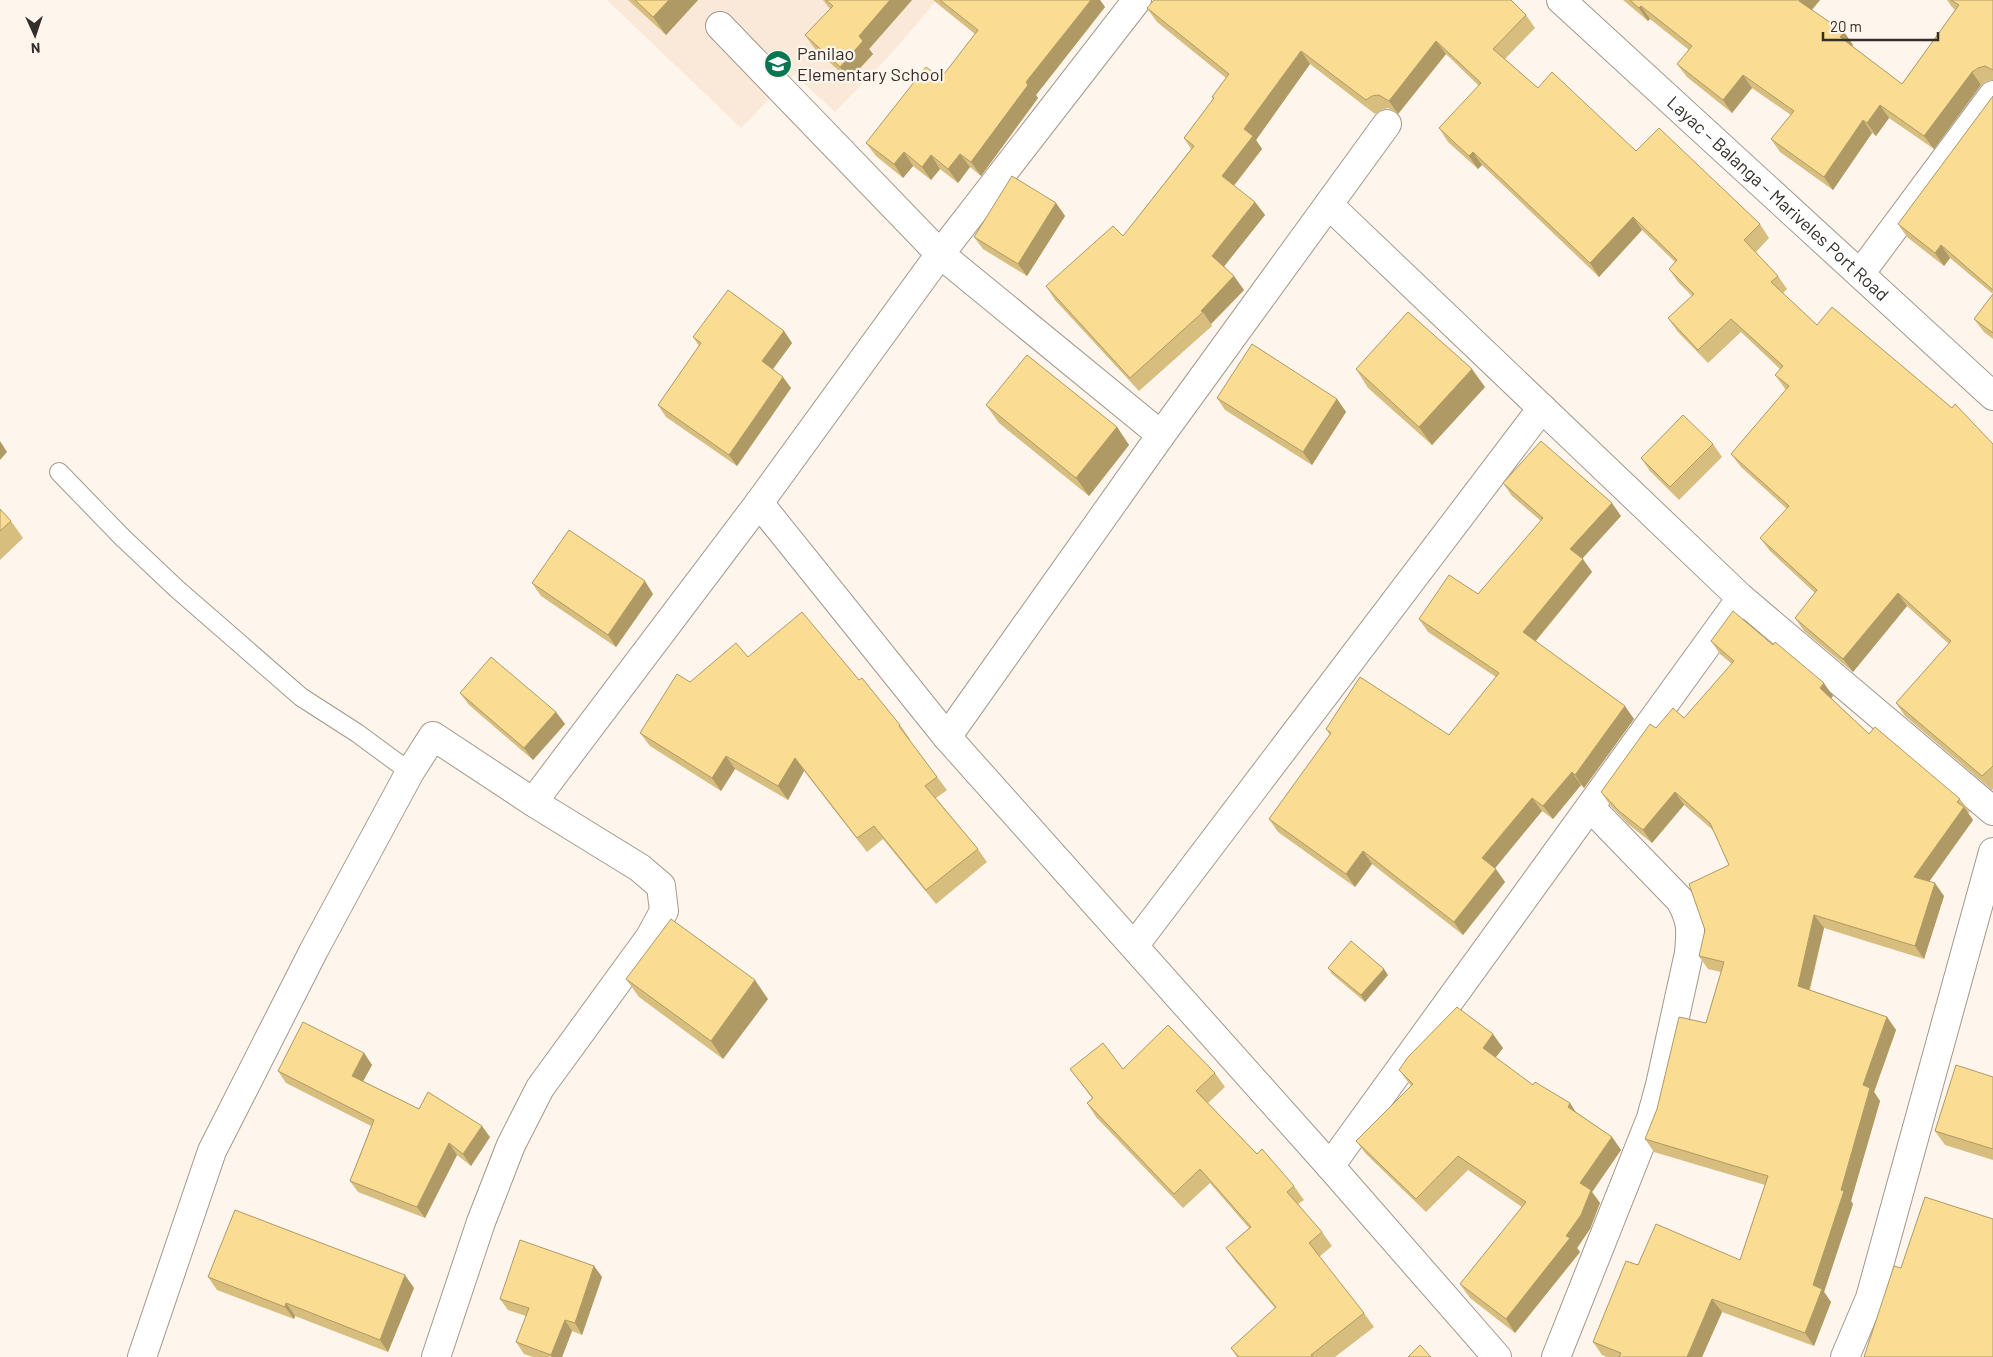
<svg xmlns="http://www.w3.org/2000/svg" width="1993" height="1357" font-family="Barlow,sans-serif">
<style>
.built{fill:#fae9d8}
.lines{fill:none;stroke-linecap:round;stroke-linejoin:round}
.lane-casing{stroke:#a2988d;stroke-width:20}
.street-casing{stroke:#a2988d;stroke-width:30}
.secondary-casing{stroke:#a2988d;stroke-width:30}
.lane{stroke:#fff;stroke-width:18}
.street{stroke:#fff;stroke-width:28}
.secondary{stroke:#fff;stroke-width:28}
.wall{fill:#d7bd7e}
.shaded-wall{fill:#af9a66}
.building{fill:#fadc92;stroke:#af9a66}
.labels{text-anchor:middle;stroke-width:4.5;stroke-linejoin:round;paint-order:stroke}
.poi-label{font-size:18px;fill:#322e29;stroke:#fef5ec;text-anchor:start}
.street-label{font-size:18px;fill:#322e29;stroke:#fef5ec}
</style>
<rect width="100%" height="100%" fill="#fef5ec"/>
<path class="built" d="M607 0H937L891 54 835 112 794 74 741 128Z"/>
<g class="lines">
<g class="lane-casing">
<path id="lane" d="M59 472 122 537 177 589 301 697 357 733 410 772"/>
</g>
<g class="street-casing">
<g id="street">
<path d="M720 26 940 254 1161 435"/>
<path d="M1330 206 1741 598 1993 811"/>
<path d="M1860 274 1993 95"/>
<path d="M759 503 947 737 1330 1166 1497 1357"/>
<path d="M947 737 1161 435 1387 124"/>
<path d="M1134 946 1542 408"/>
<path d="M1330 1166 1741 598"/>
<path d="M142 1357 212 1151 314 950 410 772 433 736 533 802"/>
<path d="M436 1357 481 1222 511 1145 540 1088 650 937 664 911 661 886 640 868 533 802 759 503 940 254 1137 0"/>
<path d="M1556 1357 1651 1118 1660 1085 1689 953C1691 930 1692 921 1680 900L1590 807"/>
<path d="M1845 1357 1870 1298 1993 852"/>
</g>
</g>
<g class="secondary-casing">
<g id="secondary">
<path id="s1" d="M1561 0 1993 396"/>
</g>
</g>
<use href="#lane" class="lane"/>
<use href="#street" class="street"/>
<use href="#secondary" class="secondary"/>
</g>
<g class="wall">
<path d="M628 0H698L666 35Z"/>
<path d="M823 0H912L869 49 873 54 849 80 815 49 805 35 830 9Z"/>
<path d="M933 0H1100L1105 7 1036 95 1038 98 981 176 970 167 958 183 940 169 931 180 913 166 903 178 876 156 866 143 941 78 975 34Z"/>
<path d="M1623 0H1820L1812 10 1844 32 1853 45 1852 46 1902 84 1955 10 1952 7 1947 0H1993V80L1987 81 1981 85 1934 149 1889 118 1876 136 1872 133 1833 190 1780 152 1771 139 1791 115 1752 88 1732 113 1687 77 1677 64 1689 50 1650 19 1648 21Z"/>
<path d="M1147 8 1526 15 1535 28 1505 59 1538 88 1636 151 1760 224 1769 238 1756 252 1778 276 1787 289 1783 293 1817 325 1993 444V789L1992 790 1905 716 1896 703 1949 644 1907 606 1853 672 1804 631 1795 618 1815 593 1770 551 1760 538 1787 509 1741 467 1731 454 1786 390 1775 375 1780 369 1741 332 1708 363 1678 332 1668 318 1692 296 1678 282 1669 269 1675 262 1642 230 1599 277 1482 165 1478 169 1448 142 1439 128 1479 86 1446 54 1398 114 1388 108 1381 110 1375 114 1310 64 1256 140 1262 149 1234 186 1255 202 1265 215 1224 266 1244 290 1211 324 1212 326 1139 391 1055 300 1046 286 1123 236 1191 149 1184 138 1213 99 1212 97 1226 78 1157 22Z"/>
<path d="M1993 96V339L1984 332 1974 319 1993 294 1950 258 1944 266 1907 237 1898 224Z"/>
<path d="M1056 203 1065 216 1027 276 983 249 974 237Z"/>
<path d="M784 331 792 343 773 369 791 388 737 466 666 417 658 405 699 346 693 337Z"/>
<path d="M1356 369 1485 387 1432 445 1368 388Z"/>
<path d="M1217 398 1337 399 1346 412 1312 465 1225 410Z"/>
<path d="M986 405 1117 427 1129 445 1089 496 999 423Z"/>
<path d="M1713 444 1722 457 1679 500 1650 471 1641 458Z"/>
<path d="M1503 483 1621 516 1582 559 1592 572 1536 641 1634 719 1584 788 1581 785 1553 819 1542 811 1494 868 1505 882 1463 935 1372 864 1355 887 1278 832 1269 819 1330 735 1326 729 1449 735 1496 677 1428 632 1419 619 1478 594 1541 521 1512 496Z"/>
<path d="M0 509 11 521 23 538 0 560Z"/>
<path d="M532 583 653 594 616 647 541 596Z"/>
<path d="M1711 641 1773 645 1833 696 1831 698 1869 734 1960 799 1970 812 1968 813 1973 820 1929 882 1944 896 1924 959 1824 928 1810 990 1887 1017 1896 1030 1874 1092 1880 1101 1851 1201 1853 1204 1824 1292 1831 1302 1814 1346 1722 1312 1702 1357H1607L1602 1355 1593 1342 1638 1265 1740 1260 1765 1185 1654 1152 1645 1139 1706 1023 1721 972 1708 969 1699 956 1729 865 1714 831 1684 805 1652 843 1628 824 1610 805 1601 792 1656 728 1684 718 1732 664 1720 654Z"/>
<path d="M859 680 900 725 910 739 909 740 947 790 936 798 978 849 987 862 936 904 883 839 867 852 804 771 788 800 735 769 721 791 650 746 640 733 690 682Z"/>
<path d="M460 693 556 712 565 724 533 760 469 705Z"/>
<path d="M1328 968 1388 975 1365 1002 1332 974Z"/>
<path d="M626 979 768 999 723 1059 639 997Z"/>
<path d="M1503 1048 1495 1058 1533 1085 1576 1112 1612 1137 1621 1150 1592 1192 1600 1203 1590 1229 1577 1248 1580 1252 1515 1333 1470 1298 1460 1284 1522 1207 1468 1170 1426 1212 1366 1154 1356 1141 1411 1086 1399 1070Z"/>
<path d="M364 1053 372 1065 363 1081 419 1109 490 1137 471 1166 457 1155 425 1218 358 1192 350 1181 371 1126 286 1083 278 1071Z"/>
<path d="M1070 1069H1123L1215 1073 1225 1087 1208 1103 1257 1154 1294 1186 1304 1200 1298 1204 1322 1232 1332 1246 1319 1257 1364 1313 1374 1327 1335 1357H1237L1231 1348 1275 1308 1236 1262 1226 1248 1249 1228 1210 1183 1183 1208 1096 1117 1087 1103 1092 1098Z"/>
<path d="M1993 1077V1160L1945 1145 1935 1131Z"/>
<path d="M594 1266 602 1277 582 1335 572 1331 562 1357H533L524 1354 516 1342 526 1316 508 1310 500 1299Z"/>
<path d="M208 1277 414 1288 388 1352 295 1316 294 1319 217 1290Z"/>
</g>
<g class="shaded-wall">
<path d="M669 0H698L666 35 653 17Z"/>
<path d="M890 0H912L869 49 873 54 849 80 840 67 859 36Z"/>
<path d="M1091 0H1100L1105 7 1036 95 1038 98 981 176 971 162 1026 82Z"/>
<path d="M1800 0H1820L1808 14 1799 1Z"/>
<path d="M1641 6 1650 19 1648 21 1639 8Z"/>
<path d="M1844 32 1853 45 1849 50 1840 37Z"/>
<path d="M1436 41 1446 54 1398 114 1389 101Z"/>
<path d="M1301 51 1310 64 1256 140 1262 149 1231 189 1222 176 1244 129Z"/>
<path d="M1972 72 1981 85 1934 149 1924 136Z"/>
<path d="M1743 75 1752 88 1732 113 1723 100Z"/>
<path d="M1880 105 1889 118 1876 136 1867 123Z"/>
<path d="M1863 120 1872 133 1833 190 1824 177Z"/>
<path d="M904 152 913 166 903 178 894 164Z"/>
<path d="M1473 152 1482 165 1478 169 1469 156Z"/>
<path d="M960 154 970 167 958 183 948 169Z"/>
<path d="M931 155 940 169 931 180 922 167Z"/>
<path d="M1255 202 1265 215 1222 269 1212 256Z"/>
<path d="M1056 203 1065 216 1027 276 1018 264Z"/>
<path d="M1633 217 1642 230 1599 277 1590 263Z"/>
<path d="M1941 245 1950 258 1944 266 1935 253Z"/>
<path d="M1234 276 1244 290 1211 324 1203 312 1201 311Z"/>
<path d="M784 331 792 343 770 373 762 361Z"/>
<path d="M1472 369 1485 387 1432 445 1419 427Z"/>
<path d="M783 377 791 388 737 466 729 455Z"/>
<path d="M1337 399 1346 412 1312 465 1303 452Z"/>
<path d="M1117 427 1129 445 1089 496 1076 478Z"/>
<path d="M0 441 7 452 0 460Z"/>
<path d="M1612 503 1621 516 1579 562 1570 549Z"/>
<path d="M1583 559 1592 572 1532 645 1523 632Z"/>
<path d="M645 581 653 594 616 647 608 635Z"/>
<path d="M1898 593 1907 606 1853 672 1843 659Z"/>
<path d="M1824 683 1833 696 1829 701 1820 688Z"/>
<path d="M1625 706 1634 719 1584 788 1575 775Z"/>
<path d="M556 712 565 724 533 760 524 748Z"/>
<path d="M726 756 735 769 721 791 712 778Z"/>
<path d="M795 758 804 771 788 800 778 786Z"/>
<path d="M1572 772 1581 785 1553 819 1543 806Z"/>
<path d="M1675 792 1684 805 1652 843 1643 830Z"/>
<path d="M1532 798 1542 811 1492 872 1482 858Z"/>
<path d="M1964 807 1973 820 1923 890 1914 877Z"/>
<path d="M1363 851 1372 864 1355 887 1346 874Z"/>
<path d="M1496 869 1505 882 1463 935 1454 922Z"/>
<path d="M1935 883 1944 896 1924 959 1915 946Z"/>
<path d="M1814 915 1824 928 1807 999 1798 986Z"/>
<path d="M1384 969 1388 975 1365 1002 1361 995Z"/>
<path d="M755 980 768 999 723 1059 711 1041Z"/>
<path d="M1887 1017 1896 1030 1874 1092 1880 1101 1851 1201 1853 1204 1824 1292 1831 1302 1814 1346 1805 1333 1813 1285 1863 1085Z"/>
<path d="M1493 1034 1503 1048 1492 1062 1483 1048Z"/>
<path d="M364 1053 372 1065 360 1087 352 1076Z"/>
<path d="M1570 1103 1579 1117 1568 1107Z"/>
<path d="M482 1126 490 1137 471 1166 463 1154Z"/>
<path d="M1612 1137 1621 1150 1592 1192 1600 1203 1590 1229 1577 1248 1580 1252 1515 1333 1506 1319 1566 1236 1580 1183Z"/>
<path d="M449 1143 457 1155 425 1218 417 1207Z"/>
<path d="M594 1266 602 1277 582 1335 575 1323Z"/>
<path d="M405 1275 414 1288 388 1352 380 1340Z"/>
<path d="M1712 1299 1722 1312 1702 1357H1687Z"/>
<path d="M286 1303 295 1316 294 1319 285 1307Z"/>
<path d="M565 1320 572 1331 562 1357H552L551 1355Z"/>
</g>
<g class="building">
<path d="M635 0H669L653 17Z"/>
<path d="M826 0H890L859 36 863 41 840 67 805 35 833 6Z"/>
<path d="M940 0H1091L1026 82 1028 85 971 162 960 154 948 169 931 155 922 167 904 152 894 164 866 143 926 67 941 78 978 30Z"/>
<path d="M1154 0H1511L1526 15 1493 49 1538 88 1552 72 1636 151 1659 128 1760 224 1744 240 1778 276 1771 282 1817 325 1832 307 1952 408 1955 404 1993 444V766L1982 776 1896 703 1951 641 1898 593 1843 659 1795 618 1817 590 1760 538 1789 506 1731 454 1789 386 1775 375 1783 366 1731 319 1698 350 1668 318 1694 294 1669 269 1677 260 1633 217 1590 263 1473 152 1469 156 1439 128 1481 83 1436 41 1389 101 1379 95 1372 96 1366 100 1301 51 1244 129 1253 136 1222 176 1255 202 1212 256 1234 276 1201 311 1203 312 1130 378 1046 286 1113 226 1123 236 1194 146 1184 138 1214 98 1212 97 1229 74 1147 8Z"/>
<path d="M1630 0H1800L1799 1 1844 32 1840 37 1902 84 1959 5 1951 0H1993V70L1985 66 1978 68 1972 72 1924 136 1880 105 1867 123 1863 120 1824 177 1771 139 1794 111 1743 75 1723 100 1677 64 1692 46 1641 6 1639 8Z"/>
<path d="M1993 96V290L1941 245 1935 253 1898 224Z"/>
<path d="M1012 176 1056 203 1018 264 974 237Z"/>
<path d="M728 290 784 331 762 361 783 377 729 455 658 405 701 343 693 337Z"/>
<path d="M1993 294V333L1974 319Z"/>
<path d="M1408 312 1472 369 1419 427 1356 369Z"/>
<path d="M1252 344 1337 399 1303 452 1217 398Z"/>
<path d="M1027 355 1117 427 1076 478 986 405Z"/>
<path d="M1683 415 1713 444 1670 487 1641 458Z"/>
<path d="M1541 441 1612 503 1570 549 1583 559 1523 632 1625 706 1575 775 1572 772 1543 806 1532 798 1482 858 1496 869 1454 922 1363 851 1346 874 1269 819 1331 733 1326 729 1360 677 1449 735 1499 673 1419 619 1449 575 1478 594 1543 518 1503 483Z"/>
<path d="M0 509 11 521 0 531Z"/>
<path d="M569 530 645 581 608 635 532 583Z"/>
<path d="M1733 611 1773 645 1775 642 1824 683 1820 688 1869 734 1875 727 1960 799 1957 802 1964 807 1914 877 1935 883 1915 946 1814 915 1798 986 1887 1017 1863 1085 1870 1088 1841 1190 1844 1191 1813 1285 1822 1289 1805 1333 1712 1299 1687 1357H1619L1621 1353 1593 1342 1626 1261 1638 1265 1656 1224 1740 1260 1768 1176 1645 1139 1657 1109 1679 1017 1706 1023 1724 962 1699 956 1705 930 1689 884 1729 865 1710 823 1675 792 1643 830 1619 811 1601 792 1650 724 1656 728 1673 708 1684 718 1734 661 1711 641Z"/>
<path d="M802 612 859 680 862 678 900 725 899 726 937 777 925 786 978 849 926 890 874 826 857 838 795 758 778 786 726 756 712 778 640 733 677 674 690 682 736 643 748 657Z"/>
<path d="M491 657 556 712 524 748 460 693Z"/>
<path d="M671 919 755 980 711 1041 626 979Z"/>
<path d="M1351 941 1384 969 1361 995 1328 968Z"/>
<path d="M1457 1007 1493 1034 1483 1048 1533 1085 1535 1082 1570 1103 1568 1107 1612 1137 1580 1183 1591 1190 1581 1215 1566 1236 1570 1238 1506 1319 1460 1284 1526 1202 1458 1156 1416 1199 1356 1141 1413 1084 1399 1070 1408 1057Z"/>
<path d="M303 1022 364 1053 352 1076 419 1109 428 1092 482 1126 463 1154 449 1143 417 1207 350 1181 374 1120 278 1071Z"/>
<path d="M1168 1025 1215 1073 1196 1091 1257 1154 1262 1149 1294 1186 1287 1192 1322 1232 1309 1243 1364 1313 1311 1355 1314 1357H1239L1231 1348 1276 1307 1226 1248 1251 1227 1200 1169 1174 1194 1087 1103 1093 1098 1070 1069 1103 1043 1123 1069Z"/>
<path d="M1956 1065 1993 1077V1149L1935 1131Z"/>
<path d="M1925 1197 1993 1219V1357H1864L1894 1266 1901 1268Z"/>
<path d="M235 1210 405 1275 380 1340 286 1303 285 1307 208 1277Z"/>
<path d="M520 1240 594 1266 575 1323 565 1320 551 1355 516 1342 529 1308 500 1299Z"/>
<path d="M1420 1345 1431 1357H1408Z"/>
</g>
<defs>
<g id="school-disc" transform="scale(1.4375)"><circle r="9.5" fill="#087650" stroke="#fef5ec"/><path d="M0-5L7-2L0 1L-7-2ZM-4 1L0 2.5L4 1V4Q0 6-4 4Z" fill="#fff"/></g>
</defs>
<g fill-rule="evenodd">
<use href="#school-disc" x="778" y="64"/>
</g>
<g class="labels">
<g class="poi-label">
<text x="797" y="60">Panilao<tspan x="797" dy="21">Elementary School</tspan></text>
</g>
<g class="street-label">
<text dy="6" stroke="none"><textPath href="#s1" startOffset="294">Layac – Balanga – Mariveles Port Road</textPath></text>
</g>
</g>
<g transform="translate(35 35) rotate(177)" stroke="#fef5ec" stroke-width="4" paint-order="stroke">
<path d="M0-4L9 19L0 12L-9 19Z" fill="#322e29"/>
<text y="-8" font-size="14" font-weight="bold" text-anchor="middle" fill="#322e29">N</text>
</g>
<path d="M1823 32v8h115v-8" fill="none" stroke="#322e29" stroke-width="2.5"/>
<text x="1830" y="32" font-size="15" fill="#322e29" stroke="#fef5ec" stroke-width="4" paint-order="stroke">20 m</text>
</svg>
